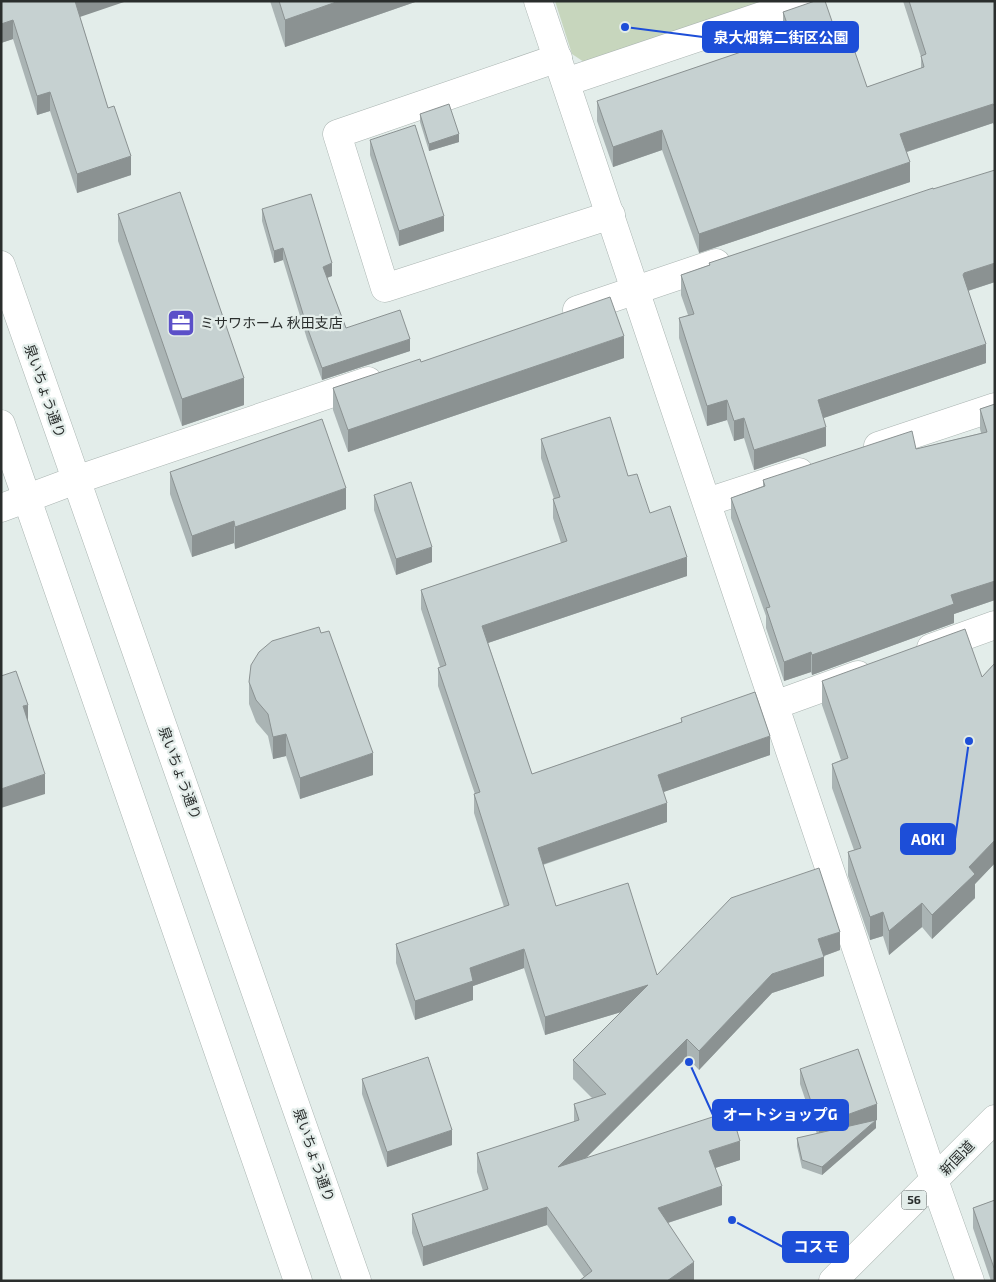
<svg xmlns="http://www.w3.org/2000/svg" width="996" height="1282" font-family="'Exo 2','Noto Sans JP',sans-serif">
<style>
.green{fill:#c7d6bd}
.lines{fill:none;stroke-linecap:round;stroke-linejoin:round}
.minor-casing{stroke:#aab4b1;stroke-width:29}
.major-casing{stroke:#aab4b1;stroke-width:29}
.minor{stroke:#fff;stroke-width:28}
.major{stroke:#fff;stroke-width:28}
.wall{fill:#aab4b4}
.shaded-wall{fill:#8b9292}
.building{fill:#c6d1d1;stroke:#8b9292}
.labels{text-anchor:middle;stroke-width:4.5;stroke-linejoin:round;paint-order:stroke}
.shield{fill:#e3edea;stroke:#626766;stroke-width:1}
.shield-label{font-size:12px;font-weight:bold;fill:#2a2e2d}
.poi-label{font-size:14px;fill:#2a2e2d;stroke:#e3edea;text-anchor:start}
.street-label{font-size:14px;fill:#2a2e2d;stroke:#e3edea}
.leader{fill:none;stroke:#1d4ed8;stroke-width:2}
.callout-dot{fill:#1d4ed8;stroke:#e3edea;stroke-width:2}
.callout{fill:#1d4ed8;stroke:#1d4ed8;stroke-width:2}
.callout-label{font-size:15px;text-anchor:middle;font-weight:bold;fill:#fff}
</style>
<rect width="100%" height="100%" fill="#e3edea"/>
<path class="green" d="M555 1H766L584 62 572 54Z"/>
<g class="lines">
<g class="minor-casing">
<g id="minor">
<path d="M538 1 934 1180 970 1281"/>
<path d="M558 58 337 134 385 288 611 215"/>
<path d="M566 82 806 1"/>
<path d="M577 310 716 263"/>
<path d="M878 446 995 407"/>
<path d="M707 502 799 472"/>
<path d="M1 508 76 480 368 381"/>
<path d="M931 648 995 625"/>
<path d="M775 705 858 675"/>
</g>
</g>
<g class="major-casing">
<g id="major">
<path d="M1 265C118 604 241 941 357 1281"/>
<path d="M1 424 298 1281"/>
<path d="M833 1281 995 1119"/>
</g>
</g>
<use href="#minor" class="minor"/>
<use href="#major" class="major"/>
</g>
<g class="wall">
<path d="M1 1 80 17 108 108 131 175 77 193 50 111 37 115 13 39 1 43Z"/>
<path d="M270 1H418L285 47Z"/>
<path d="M903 1H995V127L993 123 907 152 910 182 699 253 662 150 613 167 597 121V101L785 37 783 32V12L836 33 867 87 921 68V57Z"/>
<path d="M420 114 459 142 429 151 420 122Z"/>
<path d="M370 140 444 231 399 246 370 155Z"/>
<path d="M933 189 995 282 968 291 986 363 823 418 826 446 754 470 744 438 734 441 727 420 707 426 679 338V318L688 315 681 295V275L709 265V263Z"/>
<path d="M262 209 332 276 327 278 346 328 410 351 322 380 307 339 283 260 274 263 262 221Z"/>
<path d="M118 214 244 405 182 426 118 241Z"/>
<path d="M624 358 348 452 333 410V388L421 362Z"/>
<path d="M995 404V600L954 614V623L812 675 811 672 784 681 766 628V616L731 518V498L763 486V480L916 449 981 433 980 429V409Z"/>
<path d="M541 439 628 476 687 576 488 643 532 774 681 722V718L770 755 663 792 667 822 543 865 556 906 657 975 840 950 824 956V976L772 993 699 1070 687 1057 586 1158 740 1160 715 1168 722 1205 668 1223 694 1281 584 1277 547 1225 423 1266 412 1233V1214L483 1191 477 1172V1153L574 1122V1104L592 1098 573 1079V1060L621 1012 545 1035 524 968 473 986V1000L415 1020 396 963V944L504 907 474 813V794H475L438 686V668L440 667 421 609V590L561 543 553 518V499H554L541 458Z"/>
<path d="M170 472 346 509 235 549 234 543 192 557 170 494Z"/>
<path d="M374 495 432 562 396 575 374 510Z"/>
<path d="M995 663V863L975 884V898L932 939 922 927 889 955 883 936 870 940 848 876V852L854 850 832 788V764L841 760 822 705V681L982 677Z"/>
<path d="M249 682 373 775 300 799 286 756 273 759 268 736 256 722 249 704Z"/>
<path d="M800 1069 877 1120 871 1122 876 1128 822 1175 802 1168 797 1146V1138L817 1134 800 1084Z"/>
<path d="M362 1079 452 1145 387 1167 362 1094Z"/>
<path d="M995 1200V1281H991L973 1228V1208Z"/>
</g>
<g class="shaded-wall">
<path d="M74 1H127L74 19Z"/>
<path d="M339 1H418L285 47V20Z"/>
<path d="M13 20V39L1 43V24Z"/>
<path d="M50 92V111L37 115V96Z"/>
<path d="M993 104V123L900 154V134Z"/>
<path d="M662 130V150L613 167V147Z"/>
<path d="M459 134V142L429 151V144Z"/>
<path d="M131 156V175L77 193V174Z"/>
<path d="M910 162V182L699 253V234Z"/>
<path d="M444 216V231L399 246V231Z"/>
<path d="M283 248V260L274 263V251Z"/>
<path d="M332 263V276L323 279V267Z"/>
<path d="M995 263V282L964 292 963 275 964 273Z"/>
<path d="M624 336V358L348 452V430Z"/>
<path d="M410 339V351L322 380V368Z"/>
<path d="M986 344V363L818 420V400Z"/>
<path d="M244 378V405L182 426V399Z"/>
<path d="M727 400V420L707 426V406Z"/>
<path d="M744 418V438L734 441V421Z"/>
<path d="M826 427V446L754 470V450Z"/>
<path d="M346 488V509L235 549V527Z"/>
<path d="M234 521V543L192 557V536Z"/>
<path d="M432 547V562L396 575V559Z"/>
<path d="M687 557V576L482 645V626Z"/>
<path d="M995 581V600L954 614V623L812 675V655L951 595Z"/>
<path d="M811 652V672L784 681V662Z"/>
<path d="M28 705V724L23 706Z"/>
<path d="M286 734V756L273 759V737Z"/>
<path d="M770 736V755L658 794V775Z"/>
<path d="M373 753V775L300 799V778Z"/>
<path d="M45 774V794L1 808V789Z"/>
<path d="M667 803V822L538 866V848Z"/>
<path d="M995 840V863L975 884V898L932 939V915L969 867Z"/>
<path d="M922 903V927L889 955V931Z"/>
<path d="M883 912V936L870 940V917Z"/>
<path d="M840 932V950L818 958V939Z"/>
<path d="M524 949V968L473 986V1000L415 1020V1001L470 968Z"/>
<path d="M824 957V976L772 993 699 1070V1051L772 974Z"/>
<path d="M648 985V1004L545 1035V1017Z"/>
<path d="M687 1039V1057L558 1186V1167Z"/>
<path d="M877 1104V1120L819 1140V1125Z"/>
<path d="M876 1120V1128L822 1175V1167Z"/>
<path d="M452 1130V1145L387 1167V1152Z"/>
<path d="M740 1141V1160L709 1170V1151Z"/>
<path d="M722 1186V1205L658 1226V1208Z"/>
<path d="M547 1207V1225L423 1266V1247Z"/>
<path d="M694 1262V1281H667Z"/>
<rect x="994" y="1268" width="1" height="13"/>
</g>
<g class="building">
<path d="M1 1H75L108 108 114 106 131 156 77 174 50 92 37 96 13 20 1 24Z"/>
<path d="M279 1H339L285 20Z"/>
<path d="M815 1H825L836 33 847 29 867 87 924 67 921 56 926 54 909 1H995V107L993 104 900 134 910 162 699 234 662 130 613 147 597 101 791 35 783 12Z"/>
<path d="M449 104 459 134 429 144 420 114Z"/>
<path d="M415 125 444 216 399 231 370 140Z"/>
<path d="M995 170V263L964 273 963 275 986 344 818 400 826 427 754 450 744 418 734 421 727 400 707 406 679 318 694 314 681 275 710 265 709 263 933 188V189Z"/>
<path d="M180 192 244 378 182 399 118 214Z"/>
<path d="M311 194 332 263 323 267 346 328 400 310 410 339 322 368 307 327 283 248 274 251 262 209Z"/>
<path d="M610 297 624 336 348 430 333 388 420 359 421 362Z"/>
<path d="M995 404V581L951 595 954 604 812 655 811 652 784 662 766 608 770 607 731 498 765 486 763 480 912 431 916 449 987 432 980 409Z"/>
<path d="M610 417 628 476 637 474 650 513 670 506 687 557 482 626 532 774 682 722 681 718 755 692 770 736 658 775 667 803 538 848 556 906 628 883 657 975 731 898 819 868 840 932 818 939 824 957 772 974 699 1051 687 1039 558 1167 731 1111 740 1141 709 1151 722 1186 658 1208 694 1262 667 1281H579L592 1271 547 1207 423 1247 412 1214 488 1189 477 1153 579 1120 574 1104 606 1094 573 1060 648 985 545 1017 524 949 470 968 473 981 415 1001 396 944 509 905 474 794 480 792 438 668 446 665 421 590 567 541 553 499 560 497 541 439Z"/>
<path d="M322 419 346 488 235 527 234 521 192 536 170 472Z"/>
<path d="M411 482 432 547 396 559 374 495Z"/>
<path d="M319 627 321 633 329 631 373 753 300 778 286 734 273 737 268 714 256 700 249 682 251 665 259 652 272 641Z"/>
<path d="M965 629 982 677 995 663V840L969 867 975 874 932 915 922 903 889 931 883 912 870 917 848 852 861 848 832 764 848 758 822 681Z"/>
<path d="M16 671 28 705 23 706 45 774 1 789V676Z"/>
<path d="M858 1049 877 1104 819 1125 800 1069Z"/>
<path d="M428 1057 452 1130 387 1152 362 1079Z"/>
<path d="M876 1120 822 1167 802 1160 797 1138Z"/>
<path d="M995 1200V1268H994L973 1208Z"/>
</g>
<defs>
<g id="office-square" transform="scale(1.4375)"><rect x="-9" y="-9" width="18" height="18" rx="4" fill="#5b50c8" stroke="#e3edea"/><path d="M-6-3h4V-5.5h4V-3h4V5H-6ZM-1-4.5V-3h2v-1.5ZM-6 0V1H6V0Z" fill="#fff"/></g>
</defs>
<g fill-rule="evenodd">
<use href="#office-square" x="181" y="323"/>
</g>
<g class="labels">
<rect class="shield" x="901.5" y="1190.5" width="25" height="19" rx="4"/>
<g class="shield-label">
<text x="914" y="1204">56</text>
</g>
<g class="poi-label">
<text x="200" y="328">ミサワホーム 秋田支店</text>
</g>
<g class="street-label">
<text transform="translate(45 391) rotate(71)" y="5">泉いちょう通り</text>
<text transform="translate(180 773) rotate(70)" y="5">泉いちょう通り</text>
<text transform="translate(314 1155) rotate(71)" y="5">泉いちょう通り</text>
<text transform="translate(957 1158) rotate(-46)" y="5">新国道</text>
</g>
</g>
<path class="leader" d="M625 27L703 37M969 741L955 839M689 1062L713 1115M732 1220L783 1247"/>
<g class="callout-dot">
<circle cx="625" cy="27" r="5"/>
<circle cx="969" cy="741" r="5"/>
<circle cx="689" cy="1062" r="5"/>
<circle cx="732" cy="1220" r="5"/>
</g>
<g class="callout">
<rect x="703" y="22" width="155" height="30" rx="5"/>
<rect x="901" y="824" width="54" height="30" rx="5"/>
<rect x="713" y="1100" width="135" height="30" rx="5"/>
<rect x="783" y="1232" width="65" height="30" rx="5"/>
</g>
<g class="callout-label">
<text x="781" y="43">泉大畑第二街区公園</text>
<text x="928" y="845">AOKI</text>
<text x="780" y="1120">オートショップG</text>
<text x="816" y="1252">コスモ</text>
</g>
<rect width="996" height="1282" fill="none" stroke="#2a2e2d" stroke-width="5"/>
</svg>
